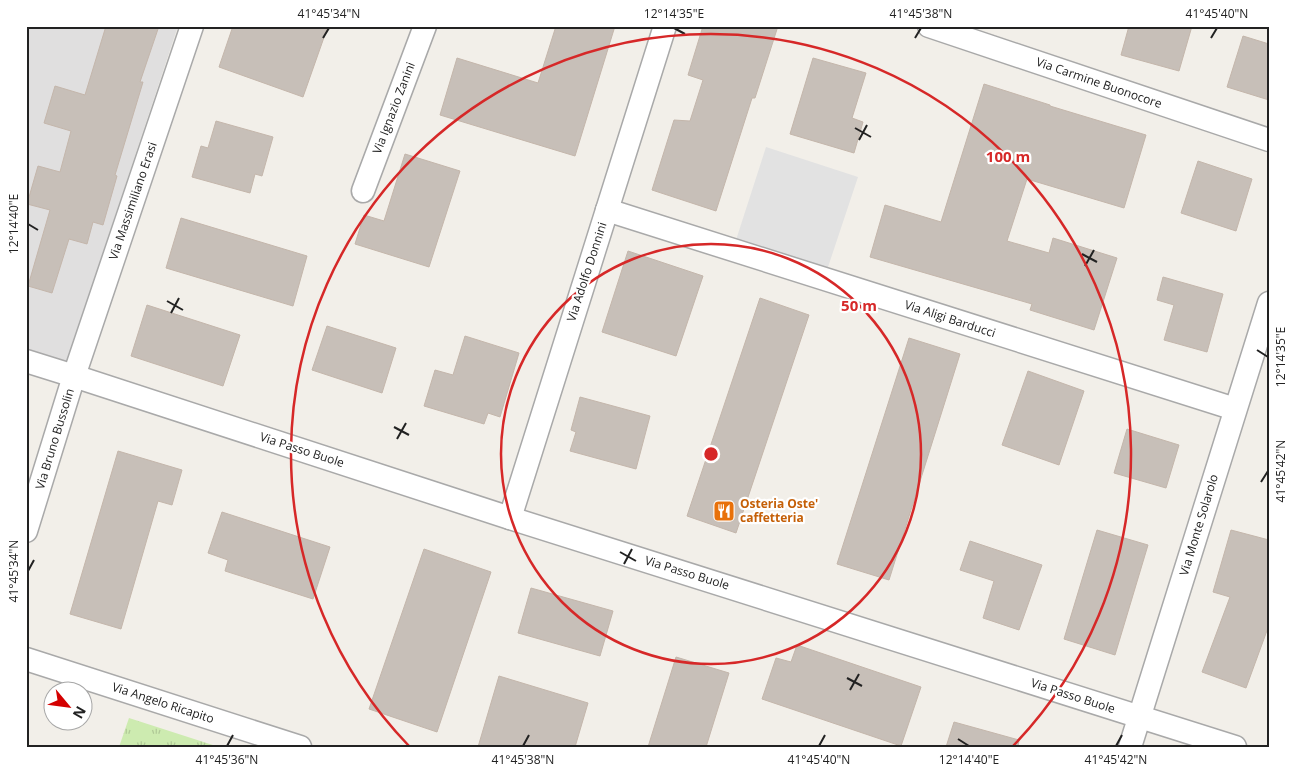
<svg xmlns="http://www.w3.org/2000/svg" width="1295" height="773" font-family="'Open Sans',sans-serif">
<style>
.residential{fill:#e0dfdf}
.grass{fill:url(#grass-tufts)}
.parking{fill:#e2e2e2}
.building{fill:#c7bfb8;stroke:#c4b6ab}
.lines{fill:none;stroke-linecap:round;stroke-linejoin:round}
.minor-casing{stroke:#a9a9a9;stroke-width:25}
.minor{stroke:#fff;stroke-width:22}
.ticks{fill:none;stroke:#222;stroke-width:2}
.ring{fill:none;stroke:#d62828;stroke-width:2.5}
.labels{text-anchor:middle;stroke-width:4.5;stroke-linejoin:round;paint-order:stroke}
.street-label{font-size:12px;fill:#222;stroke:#fff}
.food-label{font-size:12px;font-weight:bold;fill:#c56008;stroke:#fff;text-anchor:start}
.centre{fill:#d62828;stroke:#fff;stroke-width:2.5}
.ring-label{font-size:15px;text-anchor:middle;font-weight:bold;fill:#d62828;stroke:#fff;stroke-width:4.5;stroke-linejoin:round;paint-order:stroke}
.neatline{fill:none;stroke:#222;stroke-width:2}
.ticks-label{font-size:12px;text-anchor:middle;fill:#222}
</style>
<defs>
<pattern id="grass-tufts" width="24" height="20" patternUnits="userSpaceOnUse" patternTransform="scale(1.25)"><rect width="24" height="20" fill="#cdebb0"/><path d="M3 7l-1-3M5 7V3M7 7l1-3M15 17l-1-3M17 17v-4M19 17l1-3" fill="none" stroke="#b0c997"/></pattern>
</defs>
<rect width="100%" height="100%" fill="#f2efe9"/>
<path class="residential" d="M26 26H178L64 370 26 357Z"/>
<path class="grass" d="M129 718 219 747H119Z"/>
<path class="parking" d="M766 147 858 177 827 270 736 240Z"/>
<g class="building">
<path d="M106 26H159L140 82H143L115 175 117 176 103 225 93 222 87 244 69 239 52 293 28 286 50 210 27 204 38 166 60 172 71 131 44 123 55 86 85 95Z"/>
<path d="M233 26H328L303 97 219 67Z"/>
<path d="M556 26H615L575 156 440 115 457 58 538 83Z"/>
<path d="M703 26H778L755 98H752L716 211 652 190 674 120 690 121 703 80 688 75Z"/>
<path d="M1129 26H1192L1179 71 1121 55Z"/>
<path d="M1243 36 1269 44V100L1227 87Z"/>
<path d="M813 58 866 73 852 118 863 122 854 153 790 134Z"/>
<path d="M984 84 1050 105V106L1146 135 1124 208 1027 179 1007 241 1049 253 1053 238 1117 258 1094 330 1030 310 1032 304 870 257 885 205 941 222Z"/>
<path d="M216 121 273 137 262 176 255 174 250 193 192 177 201 146 208 148Z"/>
<path d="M405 154 460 171 429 267 355 244 364 215 384 221Z"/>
<path d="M1198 161 1252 179 1236 231 1181 213Z"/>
<path d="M181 218 307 256 293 306 166 268Z"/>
<path d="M628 251 703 276 676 356 602 332Z"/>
<path d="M1163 277 1223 294 1207 352 1164 340 1174 305 1157 300Z"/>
<path d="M760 298 809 315 736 533 687 516Z"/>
<path d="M147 305 240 335 223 386 131 356Z"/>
<path d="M327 326 396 348 382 393 312 370Z"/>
<path d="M465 336 519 353 500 417 488 413 484 424 424 406 435 370 453 375Z"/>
<path d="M909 338 960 354 889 580 837 564Z"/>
<path d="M1028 371 1084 391 1059 465 1002 445Z"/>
<path d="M580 397 650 416 636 469 570 451 576 432 571 430Z"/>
<path d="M1127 429 1179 445 1166 488 1114 473Z"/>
<path d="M118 451 182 470 172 505 158 501 121 629 70 614Z"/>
<path d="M222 512 330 547 313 599 225 571 228 560 208 553Z"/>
<path d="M1097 530 1148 545 1115 655 1064 639Z"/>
<path d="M1231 530 1269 540V625L1246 688 1202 672 1230 597 1213 592Z"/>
<path d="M970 541 1042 565 1019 630 983 618 994 581 960 570Z"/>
<path d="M424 549 491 572 437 732 369 709Z"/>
<path d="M531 588 613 611 600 656 518 633Z"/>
<path d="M797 645 921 687 901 746 762 699 776 658 791 662Z"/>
<path d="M676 657 729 673 706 747H648Z"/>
<path d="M499 676 588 703 575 747H478Z"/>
<path d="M954 722 1019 740 1018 747H946Z"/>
</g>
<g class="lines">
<g class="minor-casing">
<g id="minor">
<path d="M929 26 1269 140"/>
<path d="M363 191 425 26"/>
<path d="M607 210 1235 409"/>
<path d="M26 361 74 376 510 518 1235 747"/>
<path d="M510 518 665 26"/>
<path d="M26 531 74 376 192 26"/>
<path d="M26 659 300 747"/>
<path d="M1130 747 1269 303"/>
</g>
</g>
<use href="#minor" class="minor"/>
</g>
<path class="ticks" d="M674 28 685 34M323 38 329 28M915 38 921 28M1211 38 1217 28M855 128 871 137M859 140 867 125M28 224 38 230M1082 254 1097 262M1085 266 1094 250M167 301 183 310M171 313 179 298M1257 350 1268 357M394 427 409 435M397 439 406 423M1261 482 1268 471M620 552 636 561M624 564 632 549M28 571 34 560M847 678 862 686M850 690 859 674M958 739 969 746M227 746 233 735M523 746 529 735M819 746 825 735M1116 746 1122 735"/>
<g class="ring">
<circle cx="711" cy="454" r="210"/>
<path d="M409 746A420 420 0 1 1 1013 746"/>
</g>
<defs>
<g id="restaurant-square" transform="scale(1.125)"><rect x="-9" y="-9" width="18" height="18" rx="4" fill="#e8710a" stroke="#fff"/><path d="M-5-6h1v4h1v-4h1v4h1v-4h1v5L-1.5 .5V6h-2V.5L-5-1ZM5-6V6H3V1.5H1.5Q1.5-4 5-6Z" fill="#fff"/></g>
</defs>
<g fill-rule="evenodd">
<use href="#restaurant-square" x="724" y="511"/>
</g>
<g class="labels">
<g class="street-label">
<text transform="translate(1099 83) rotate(19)" y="4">Via Carmine Buonocore</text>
<text transform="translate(394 108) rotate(-69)" y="4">Via Ignazio Zanini</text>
<text transform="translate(133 201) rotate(-71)" y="4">Via Massimiliano Erasi</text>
<text transform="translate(587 272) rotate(-72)" y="4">Via Adolfo Donnini</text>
<text transform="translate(950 319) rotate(18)" y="4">Via Aligi Barducci</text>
<text transform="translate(55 439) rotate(-73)" y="4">Via Bruno Bussolin</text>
<text transform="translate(302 450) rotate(18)" y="4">Via Passo Buole</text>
<text transform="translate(1199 525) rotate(-73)" y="4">Via Monte Solarolo</text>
<text transform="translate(687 573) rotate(17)" y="4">Via Passo Buole</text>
<text transform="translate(1073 696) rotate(18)" y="4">Via Passo Buole</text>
<text transform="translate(163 703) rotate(18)" y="4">Via Angelo Ricapito</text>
</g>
<g class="food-label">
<text x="740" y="508">Osteria Oste'<tspan x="740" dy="14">caffetteria</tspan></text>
</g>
</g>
<circle cx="711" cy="454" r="8" class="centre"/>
<g class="ring-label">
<text x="1008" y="162">100 m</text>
<text x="859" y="311">50 m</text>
</g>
<rect width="1295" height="773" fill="none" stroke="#ffffff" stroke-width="55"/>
<g transform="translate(68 706) rotate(119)"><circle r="24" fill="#ffffff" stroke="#a7a7a7"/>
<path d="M0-4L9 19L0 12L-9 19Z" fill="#d40000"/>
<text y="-8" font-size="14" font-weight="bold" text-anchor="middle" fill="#222222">N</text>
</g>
<rect x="28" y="28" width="1240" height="718" class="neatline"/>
<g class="ticks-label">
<text x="329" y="18">41°45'34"N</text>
<text x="674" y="18">12°14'35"E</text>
<text x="921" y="18">41°45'38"N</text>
<text x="1217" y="18">41°45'40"N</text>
<text transform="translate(14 224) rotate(-90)" y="4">12°14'40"E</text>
<text transform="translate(1281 357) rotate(-90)" y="4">12°14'35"E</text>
<text transform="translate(1281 471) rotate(-90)" y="4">41°45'42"N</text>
<text transform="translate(14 571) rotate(-90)" y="4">41°45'34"N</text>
<text x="227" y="764">41°45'36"N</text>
<text x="523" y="764">41°45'38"N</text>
<text x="819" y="764">41°45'40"N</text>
<text x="969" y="764">12°14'40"E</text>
<text x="1116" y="764">41°45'42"N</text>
</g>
</svg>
